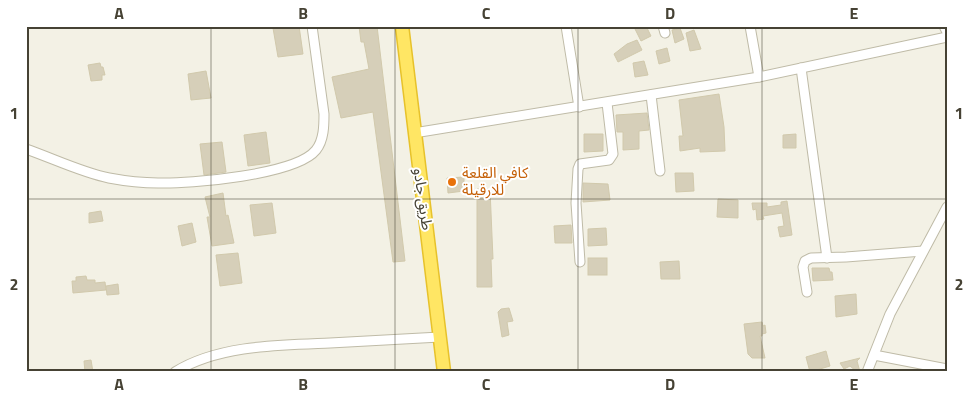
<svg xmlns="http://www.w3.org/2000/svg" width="973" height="398" font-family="'Titillium Web','Noto Sans Arabic',sans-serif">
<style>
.building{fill:#d6cfb9;stroke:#d1c9ac}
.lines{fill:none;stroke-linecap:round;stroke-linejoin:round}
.minor-casing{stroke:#bfbba7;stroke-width:11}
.highway-casing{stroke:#e7c22b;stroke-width:15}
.minor{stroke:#fff;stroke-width:9}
.highway{stroke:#ffe664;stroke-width:12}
.grid{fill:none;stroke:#464234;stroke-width:1;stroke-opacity:0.55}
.food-dot{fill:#e8710a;stroke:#fff;stroke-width:2}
.labels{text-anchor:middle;stroke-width:4;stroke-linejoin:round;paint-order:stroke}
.food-label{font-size:15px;fill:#c56008;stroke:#fff;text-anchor:start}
.street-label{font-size:15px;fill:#464234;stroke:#fff}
.neatline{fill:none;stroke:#464234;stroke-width:2}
.grid-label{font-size:16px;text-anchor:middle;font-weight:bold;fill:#464234}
</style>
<rect width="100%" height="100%" fill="#f3f1e5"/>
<g class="building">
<path d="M287 26H299L303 54 278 57 273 28Z"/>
<path d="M359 26H377L405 261 393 262 373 112 341 118 332 77 369 69 364 42H361Z"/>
<path d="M639 26H646L651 36 641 41 635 29Z"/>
<path d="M680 28 684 39 675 43 672 30Z"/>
<path d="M694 30 701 49 690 51 686 33Z"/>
<path d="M637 40 642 50 618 62 614 54 627 44Z"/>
<path d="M667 48 670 61 659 64 656 51Z"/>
<path d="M644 61 648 75 635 77 633 63Z"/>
<path d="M100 63 101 67H103L105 75H102V80L91 81 88 65Z"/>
<path d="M206 71 211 98 191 100 188 74Z"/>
<path d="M719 94 724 127 725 151 700 152V148L680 151 679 136H683L679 100Z"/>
<path d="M647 113 649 130 639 131V149L623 150V132H617L616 115Z"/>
<path d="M266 132 270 163 248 166 244 135Z"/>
<path d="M584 134H603V151L584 152Z"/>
<path d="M796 134V148H783V135Z"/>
<path d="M222 142 226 172 204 175 200 144Z"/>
<path d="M675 173H693L694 191 676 192Z"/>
<path d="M464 177V191L448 193 447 178Z"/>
<path d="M583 183 608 184 610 200 583 202Z"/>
<path d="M477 189H490L493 259H491L492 287H477Z"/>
<path d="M223 193 226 216 228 215 234 243 212 246 207 217H210L205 197Z"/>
<path d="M718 199 738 200V218L717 217Z"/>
<path d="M787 201 792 235 780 237 778 227 784 226 782 213 763 216 764 219 757 220 756 209 753 210 752 203H767V207L781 205V202Z"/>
<path d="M272 203 276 233 254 236 250 205Z"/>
<path d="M101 211 103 221 89 223V213Z"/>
<path d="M192 223 196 242 182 246 178 226Z"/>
<path d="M571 225 572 243H555L554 226Z"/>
<path d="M606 228 607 245 588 246V229Z"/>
<path d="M238 253 242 283 220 286 216 255Z"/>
<rect x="588" y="258" width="19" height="17"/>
<path d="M679 261 680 279H661L660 262Z"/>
<path d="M812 268H829L830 272H832L833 280 813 281Z"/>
<path d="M86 276 87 280H95V283L105 282 106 290 73 293 72 281H76V277Z"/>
<path d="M118 284 119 294 107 295 106 286Z"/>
<path d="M856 294 857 314 836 317 835 296Z"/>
<path d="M509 308 513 321 507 322 509 335 502 337 498 312 501 309Z"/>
<path d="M762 322 763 326 765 325 766 333 762 334V336H760L765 358H752L748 354 744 324Z"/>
<path d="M826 351 830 366 810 372 806 357Z"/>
<path d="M860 358 857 361 860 372H857L850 366 844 369 840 363Z"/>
<path d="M91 360 93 372H85L84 361Z"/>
</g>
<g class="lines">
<g class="minor-casing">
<g id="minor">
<path d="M566 26 579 107"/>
<path d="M663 26 665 33"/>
<path d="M750 26 759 77"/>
<path d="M944 26 947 32"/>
<path d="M801 68 827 258"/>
<path d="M651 95 660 171"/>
<path d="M414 133 759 77 947 37"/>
<path d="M26 149C52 158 83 173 109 178 125 181 142 183 158 183 190 184 296 175 316 150 324 140 324 125 324 114L312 26"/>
<path d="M580 262 576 203 578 169 580 164 609 160 613 154 607 103"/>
<path d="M807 292 803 267 805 261 811 258 846 257 923 251"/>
<path d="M874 355 947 369"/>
<path d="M175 372C218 345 280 345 330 343 367 341 403 339 440 337"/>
<path d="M867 372 890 314 947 207"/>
</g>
</g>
<g class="highway-casing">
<path id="highway" d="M402 26C415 142 431 256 444 372"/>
</g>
<use href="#minor" class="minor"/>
<use href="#highway" class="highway"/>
</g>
<path class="grid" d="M211 26V372M395 26V372M578 26V372M762 26V372M26 199H947"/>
<circle class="food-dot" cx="452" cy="182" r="5"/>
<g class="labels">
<g class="food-label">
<text x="462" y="178">كافي القلعة<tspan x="462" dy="17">للارقيلة</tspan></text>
</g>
<g class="street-label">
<text transform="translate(423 199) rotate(82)" y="5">طريق جادو</text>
</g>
</g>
<rect width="973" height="398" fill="none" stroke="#ffffff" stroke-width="55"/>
<rect x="28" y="28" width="918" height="342" class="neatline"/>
<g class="grid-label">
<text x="119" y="19">A</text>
<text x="303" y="19">B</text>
<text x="486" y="19">C</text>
<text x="670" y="19">D</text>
<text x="854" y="19">E</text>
<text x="14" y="119">1</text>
<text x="959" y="119">1</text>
<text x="14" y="290">2</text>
<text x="959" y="290">2</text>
<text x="119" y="390">A</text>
<text x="303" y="390">B</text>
<text x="486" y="390">C</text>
<text x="670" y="390">D</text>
<text x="854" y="390">E</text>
</g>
</svg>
